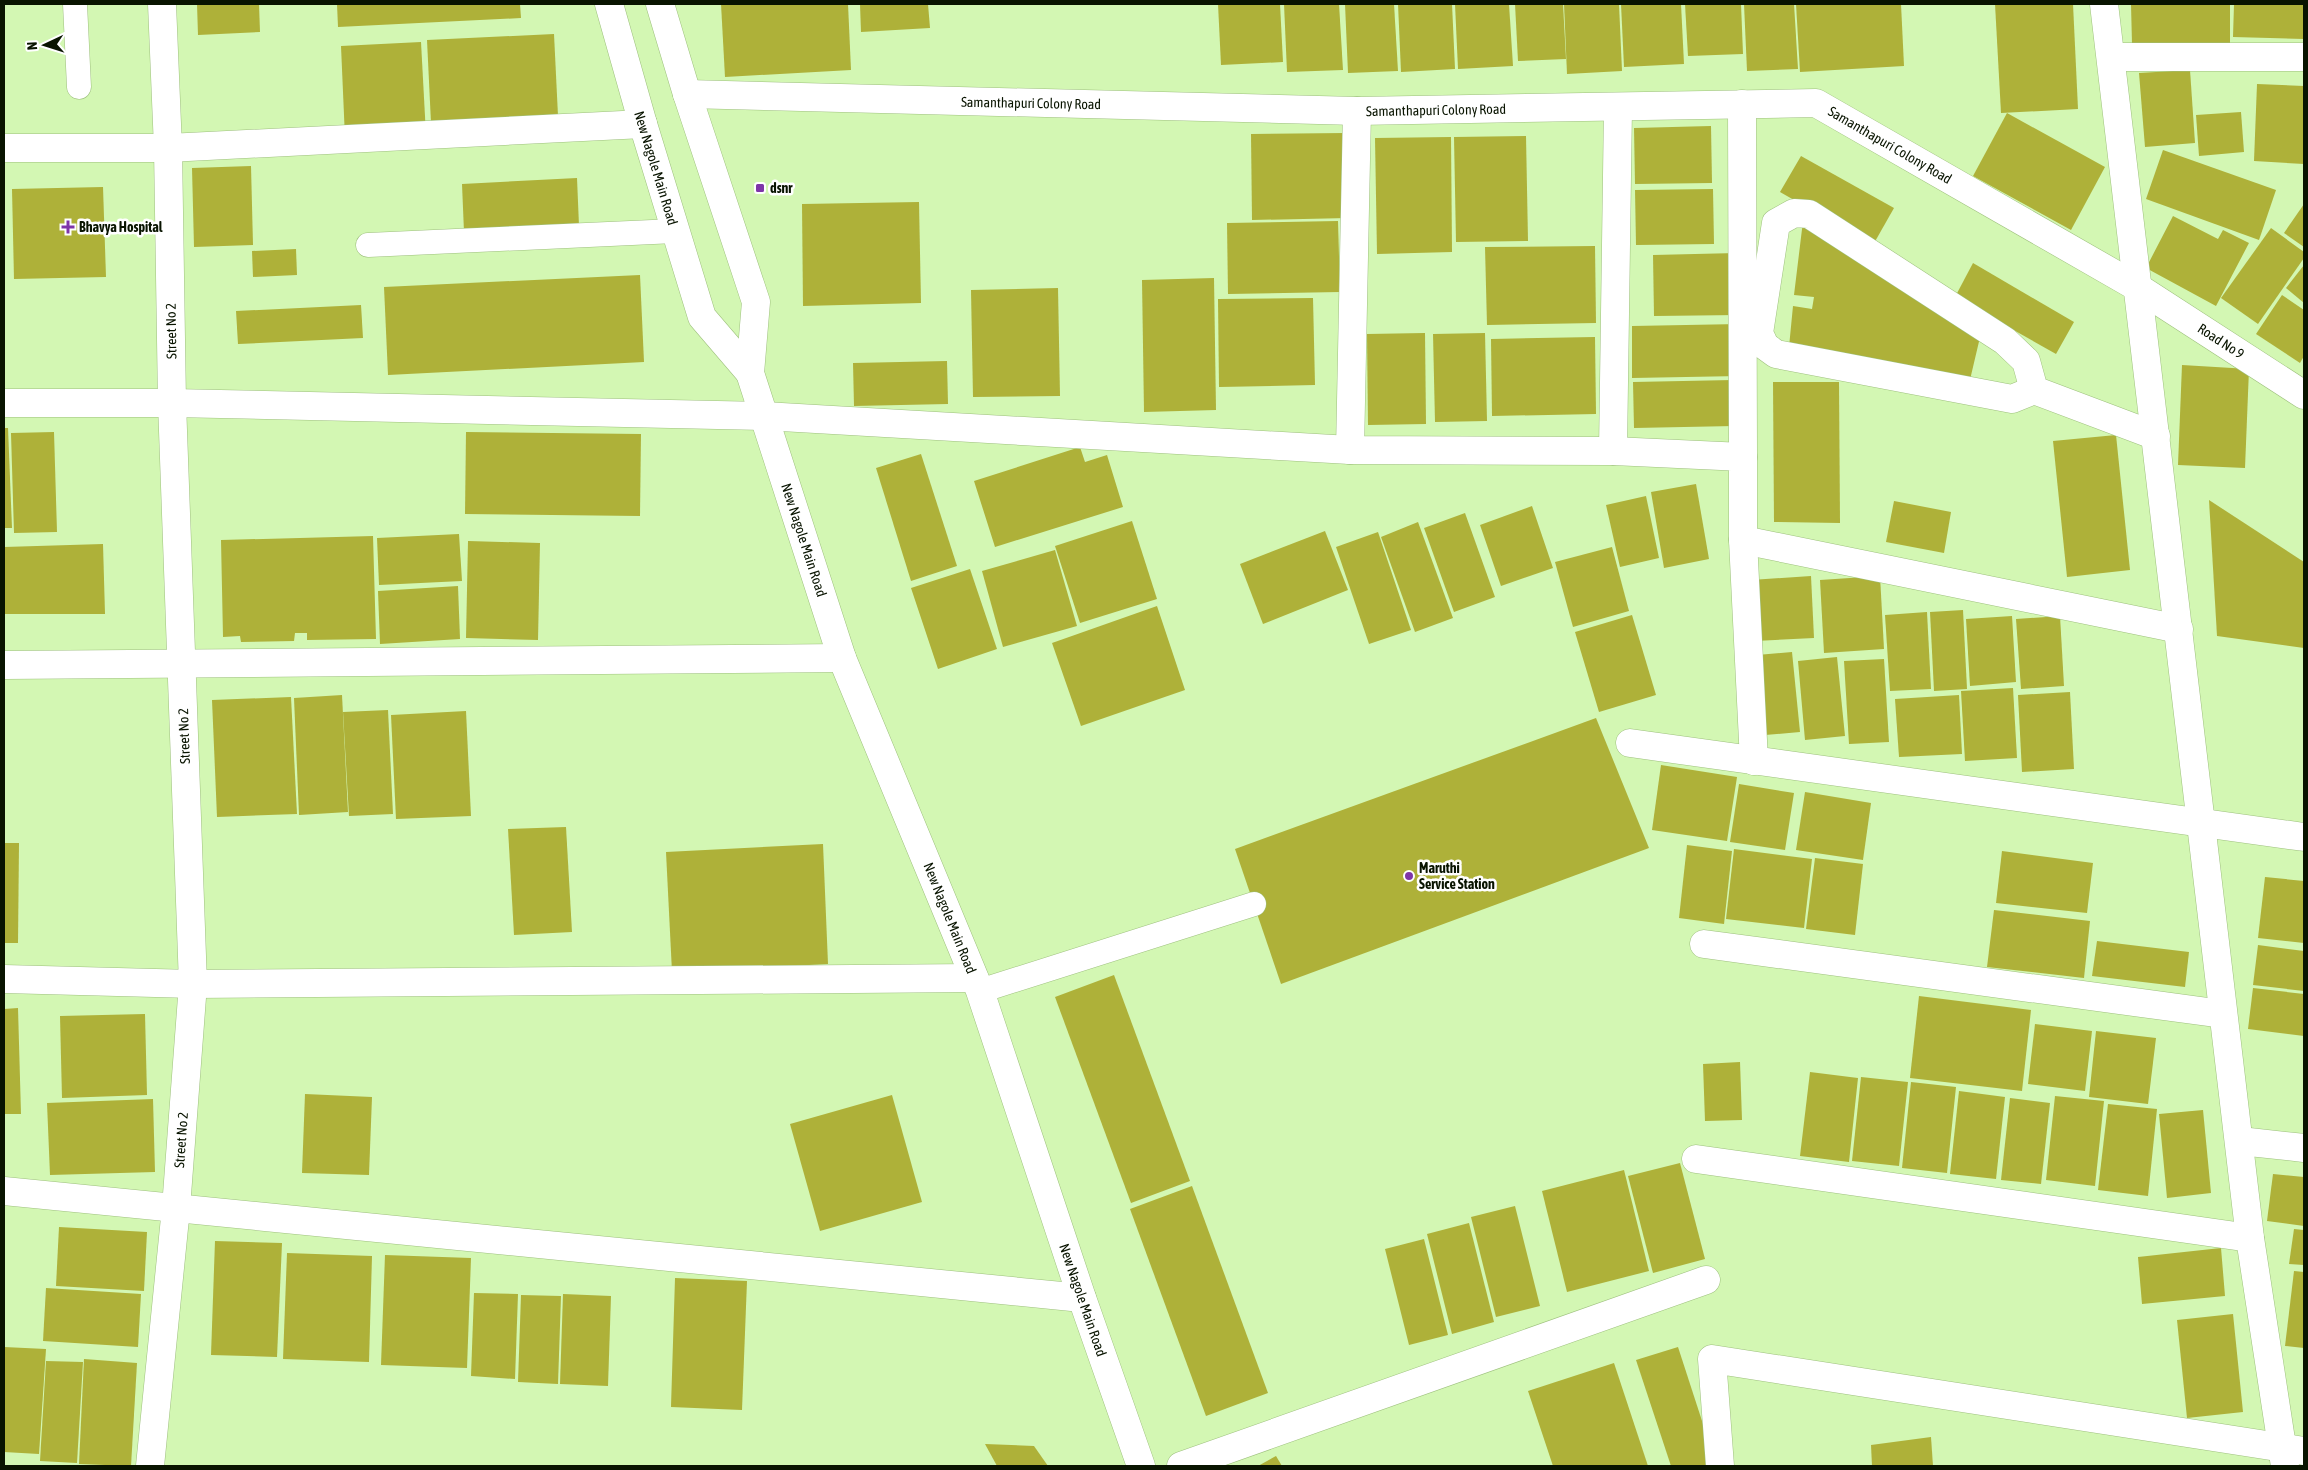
<svg xmlns="http://www.w3.org/2000/svg" width="2308" height="1470" font-family="'Asap Condensed',sans-serif">
<style>
.building{fill:#aeb139}
.lines{fill:none;stroke-linecap:round;stroke-linejoin:round}
.service-casing{stroke:#9ec07e;stroke-width:25}
.minor-casing{stroke:#9ec07e;stroke-width:29}
.tertiary-casing{stroke:#9ec07e;stroke-width:29}
.service{stroke:#fff;stroke-width:24}
.minor{stroke:#fff;stroke-width:28}
.tertiary{stroke:#fff;stroke-width:28}
.poi-dot{fill:#7e35a8;stroke:#fff;stroke-width:2}
.labels{text-anchor:middle;stroke-width:5;stroke-linejoin:round;paint-order:stroke}
.street-label{font-size:14px;fill:#091400;stroke:#fff}
.poi-label{font-size:14px;font-weight:bold;fill:#091400;stroke:#fff;text-anchor:start}
</style>
<rect width="100%" height="100%" fill="#d3f7b3"/>
<g class="building">
<path d="M197 4H259L260 32 198 35Z"/>
<path d="M337 4H520L521 18 338 27Z"/>
<path d="M721 4H848L851 70 725 77Z"/>
<path d="M860 4H928L930 28 861 32Z"/>
<path d="M1218 4H1280L1283 62 1221 65Z"/>
<path d="M1284 4H1339L1343 70 1287 72Z"/>
<path d="M1345 4H1394L1398 71 1348 73Z"/>
<path d="M1398 4H1452L1455 69 1401 72Z"/>
<path d="M1455 4H1509L1513 66 1458 69Z"/>
<path d="M1515 4H1563L1566 59 1518 61Z"/>
<path d="M1564 4H1619L1622 71 1567 74Z"/>
<path d="M1621 4H1681L1684 64 1624 67Z"/>
<path d="M1685 4H1741L1743 54 1688 56Z"/>
<path d="M1744 4H1794L1798 69 1747 71Z"/>
<path d="M1796 4H1901L1904 66 1800 72Z"/>
<path d="M1995 4H2073L2078 109 2001 113Z"/>
<path d="M2131 4H2230V43L2132 44Z"/>
<path d="M2234 4H2304V39L2233 37Z"/>
<path d="M554 34 558 116 431 123 427 40Z"/>
<path d="M421 42 426 135 345 138 341 46Z"/>
<path d="M2190 70 2195 143 2145 147 2139 73Z"/>
<path d="M2257 84 2304 86V164L2254 161Z"/>
<path d="M2241 112 2244 152 2199 156 2196 115Z"/>
<path d="M2007 113 2105 167 2071 230 1973 176Z"/>
<path d="M1711 126 1712 183 1635 184 1634 128Z"/>
<path d="M1346 133 1348 218 1252 220 1251 134Z"/>
<path d="M1526 136 1528 241 1456 242 1454 137Z"/>
<path d="M1451 137 1452 252 1377 254 1375 138Z"/>
<path d="M2163 150 2276 190 2259 240 2146 199Z"/>
<path d="M1801 156 1894 208 1873 245 1780 192Z"/>
<path d="M251 166 253 245 194 247 192 168Z"/>
<path d="M577 178 579 226 464 232 462 184Z"/>
<path d="M103 187 106 277 14 279 12 189Z"/>
<path d="M1713 189 1714 244 1636 245 1635 190Z"/>
<path d="M919 202 921 303 803 306 802 204Z"/>
<path d="M2304 204V247L2284 233Z"/>
<path d="M2173 216 2218 239 2223 230 2249 243 2216 306 2146 268Z"/>
<path d="M1338 221 1340 292 1228 294 1227 223Z"/>
<path d="M1803 221 1981 333 1969 384 1789 347 1793 306 1812 309 1814 297 1794 295Z"/>
<path d="M2271 228 2304 252V258L2258 324 2221 298Z"/>
<path d="M1595 246 1596 323 1487 325 1485 247Z"/>
<path d="M296 249 297 275 253 277 252 251Z"/>
<path d="M1737 253 1739 315 1654 316 1653 255Z"/>
<path d="M1973 263 2074 322 2056 354 1955 297Z"/>
<path d="M2304 265V303L2286 288Z"/>
<path d="M640 275 644 362 388 375 384 287Z"/>
<path d="M1214 278 1216 410 1144 412 1142 280Z"/>
<path d="M1058 288 1060 396 973 397 971 290Z"/>
<path d="M2282 295 2304 310V356L2300 363 2256 334Z"/>
<path d="M1313 298 1315 385 1219 387 1218 299Z"/>
<path d="M361 305 363 338 238 344 236 311Z"/>
<path d="M1740 324V376L1632 378V326Z"/>
<path d="M1425 333 1426 424 1368 425 1367 334Z"/>
<path d="M1485 333 1487 421 1435 422 1433 334Z"/>
<path d="M1595 337 1596 414 1492 416 1491 339Z"/>
<path d="M947 361 948 404 854 406 853 363Z"/>
<path d="M2182 365 2249 369 2245 468 2178 465Z"/>
<path d="M1733 380 1734 426 1634 428 1633 382Z"/>
<path d="M1773 382H1839L1840 523 1774 522Z"/>
<path d="M4 428H8L12 528H4Z"/>
<path d="M54 432 57 532 14 533 11 433Z"/>
<path d="M466 432 641 434 640 516 465 514Z"/>
<path d="M2116 435 2130 570 2067 577 2053 441Z"/>
<path d="M1080 447 1085 462 1107 455 1123 507 995 547 974 481Z"/>
<path d="M921 454 957 566 911 581 876 468Z"/>
<path d="M1696 484 1709 559 1664 568 1651 492Z"/>
<path d="M1646 496 1659 558 1620 567 1606 505Z"/>
<path d="M2209 500 2304 562V648L2217 636Z"/>
<path d="M1894 501 1951 512 1944 553 1886 542Z"/>
<path d="M1532 506 1553 568 1501 586 1480 525Z"/>
<path d="M1465 513 1495 597 1454 612 1424 528Z"/>
<path d="M1132 521 1157 599 1080 623 1055 546Z"/>
<path d="M1418 522 1453 618 1415 632 1381 537Z"/>
<path d="M1325 531 1348 590 1263 624 1240 564Z"/>
<path d="M1378 532 1411 630 1369 644 1336 547Z"/>
<path d="M459 534 462 581 379 585 377 538Z"/>
<path d="M373 536 376 639 307 640V633H295L294 641 241 642 240 636 223 637 221 540Z"/>
<path d="M468 541 540 543 538 640 466 638Z"/>
<path d="M103 544 105 614H4V547Z"/>
<path d="M1612 547 1629 611 1573 627 1555 562Z"/>
<path d="M1055 550 1077 626 1003 647 982 571Z"/>
<path d="M970 569 997 649 938 669 911 588Z"/>
<path d="M1811 576 1814 638 1755 641 1751 580Z"/>
<path d="M1880 576 1884 649 1824 653 1820 580Z"/>
<path d="M458 586 460 639 380 644 378 591Z"/>
<path d="M1157 606 1185 690 1081 726 1052 643Z"/>
<path d="M1963 610 1967 689 1934 691 1930 612Z"/>
<path d="M1927 612 1931 689 1890 691 1885 615Z"/>
<path d="M1632 615 1656 695 1599 712 1575 632Z"/>
<path d="M2012 616 2016 682 1970 686 1966 619Z"/>
<path d="M2060 616 2064 686 2021 689 2016 619Z"/>
<path d="M1792 652 1800 732 1765 735 1757 655Z"/>
<path d="M1837 657 1845 736 1805 740 1798 661Z"/>
<path d="M1884 659 1889 742 1849 744 1844 661Z"/>
<path d="M2013 688 2017 758 1965 761 1961 691Z"/>
<path d="M2070 692 2074 769 2022 772 2018 695Z"/>
<path d="M342 695 348 812 299 815 294 698Z"/>
<path d="M1959 695 1962 754 1899 757 1895 699Z"/>
<path d="M291 697 297 814 217 817 212 700Z"/>
<path d="M388 710 393 814 349 816 343 712Z"/>
<path d="M466 711 471 816 396 819 391 715Z"/>
<path d="M1596 718 1649 848 1281 984 1235 849Z"/>
<path d="M1661 765 1737 777 1727 841 1652 830Z"/>
<path d="M1739 784 1794 793 1785 850 1730 842Z"/>
<path d="M1805 792 1871 803 1863 860 1796 850Z"/>
<path d="M566 827 572 932 514 935 508 829Z"/>
<path d="M4 843H19L18 943H4Z"/>
<path d="M823 844 828 964 672 972 666 852Z"/>
<path d="M1687 845 1732 851 1724 924 1679 918Z"/>
<path d="M1734 849 1812 859 1804 928 1726 919Z"/>
<path d="M2002 851 2093 863 2087 913 1996 903Z"/>
<path d="M1815 858 1863 864 1855 935 1806 929Z"/>
<path d="M2265 877 2304 881V943L2258 938Z"/>
<path d="M1994 910 2090 921 2084 978 1987 967Z"/>
<path d="M2097 941 2189 952 2185 987 2092 976Z"/>
<path d="M2258 945 2304 951V991L2253 985Z"/>
<path d="M1114 975 1190 1181 1131 1203 1055 997Z"/>
<path d="M2253 988 2304 994V1036L2248 1029Z"/>
<path d="M1919 996 2031 1010 2022 1091 1910 1078Z"/>
<path d="M18 1008 21 1114H4V1009Z"/>
<path d="M145 1014 147 1095 62 1098 60 1016Z"/>
<path d="M2035 1024 2092 1031 2085 1091 2028 1084Z"/>
<path d="M2096 1031 2156 1038 2148 1104 2089 1097Z"/>
<path d="M1740 1062 1742 1120 1705 1121 1703 1064Z"/>
<path d="M1810 1072 1858 1078 1849 1162 1800 1156Z"/>
<path d="M1861 1077 1908 1082 1899 1166 1852 1161Z"/>
<path d="M1911 1082 1956 1087 1947 1173 1902 1168Z"/>
<path d="M1959 1091 2005 1097 1996 1179 1950 1174Z"/>
<path d="M305 1094 372 1097 369 1175 302 1173Z"/>
<path d="M892 1095 922 1202 820 1231 790 1124Z"/>
<path d="M2055 1096 2104 1101 2095 1186 2046 1180Z"/>
<path d="M2010 1098 2050 1103 2041 1184 2001 1180Z"/>
<path d="M153 1099 155 1172 50 1175 47 1103Z"/>
<path d="M2108 1104 2157 1109 2148 1196 2098 1190Z"/>
<path d="M2203 1110 2211 1193 2167 1198 2159 1114Z"/>
<path d="M1680 1163 1705 1259 1653 1273 1628 1176Z"/>
<path d="M1624 1170 1649 1271 1567 1292 1542 1191Z"/>
<path d="M2273 1174 2304 1177V1226L2267 1221Z"/>
<path d="M1192 1186 1268 1393 1206 1416 1130 1209Z"/>
<path d="M1515 1206 1540 1306 1496 1317 1471 1217Z"/>
<path d="M1469 1223 1494 1322 1452 1334 1427 1234Z"/>
<path d="M59 1227 147 1232 144 1291 56 1286Z"/>
<path d="M2294 1229 2304 1230V1265L2289 1264Z"/>
<path d="M1424 1239 1448 1335 1409 1345 1385 1249Z"/>
<path d="M215 1241 282 1243 277 1357 211 1355Z"/>
<path d="M2221 1248 2225 1296 2142 1304 2138 1257Z"/>
<path d="M287 1253 372 1256 369 1362 283 1359Z"/>
<path d="M385 1255 471 1258 467 1368 381 1365Z"/>
<path d="M2294 1271 2304 1272V1348L2285 1346Z"/>
<path d="M675 1278 747 1281 742 1410 671 1407Z"/>
<path d="M46 1288 141 1294 138 1347 43 1341Z"/>
<path d="M474 1293 518 1294 515 1379 471 1376Z"/>
<path d="M563 1294 611 1296 608 1386 560 1384Z"/>
<path d="M521 1295 561 1296 558 1384 518 1382Z"/>
<path d="M2233 1314 2243 1412 2187 1418 2177 1320Z"/>
<path d="M4 1347 46 1349 39 1454 4 1452Z"/>
<path d="M1678 1347 1716 1464 1711 1466H1671L1636 1360Z"/>
<path d="M84 1359 137 1363 131 1466 79 1464Z"/>
<path d="M46 1361 83 1362 77 1463 40 1461Z"/>
<path d="M1614 1363 1648 1466H1553L1528 1391Z"/>
<path d="M1931 1437 1933 1466H1872L1871 1445Z"/>
<path d="M985 1444 1034 1446 1048 1466H997Z"/>
<path d="M1276 1456 1282 1466H1258Z"/>
</g>
<g class="lines">
<g class="service-casing">
<g id="service">
<path d="M75 4 79 87"/>
<path d="M368 245 675 231"/>
<path d="M980 991 1254 904"/>
</g>
</g>
<g class="minor-casing">
<g id="minor">
<path d="M2104 4 2250 1238 2285 1466"/>
<path d="M2111 57H2304"/>
<path d="M687 94 1357 111 1816 103 2137 287 2304 395"/>
<path d="M1742 104 1743 457"/>
<path d="M4 148H168L643 124"/>
<path d="M2034 390 2026 361 2005 341 1809 214 1794 213 1776 223 1759 333 1765 346 1776 354 2012 399 2034 390 2156 436"/>
<path d="M4 403H172L764 416 1350 450 1613 451 1743 457V540L1754 761"/>
<path d="M1350 450 1357 111"/>
<path d="M1613 451 1618 107"/>
<path d="M1743 540 2179 629"/>
<path d="M4 665 842 658"/>
<path d="M1630 743 2304 837"/>
<path d="M1704 944 2223 1014"/>
<path d="M4 979 193 984 974 978"/>
<path d="M2240 1141 2304 1148"/>
<path d="M1696 1159 2250 1238"/>
<path d="M4 1191 1082 1298"/>
<path d="M150 1466 176 1208 193 984 172 403 168 148 162 4"/>
<path d="M1181 1466 1706 1280"/>
<path d="M1720 1466 1712 1359 2304 1451"/>
</g>
</g>
<g class="tertiary-casing">
<g id="tertiary">
<path d="M609 4 643 124 702 317 750 373"/>
<path d="M660 4 687 94 756 302 750 373 842 658 980 991 1082 1298 1141 1466"/>
</g>
</g>
<use href="#service" class="service"/>
<use href="#minor" class="minor"/>
<use href="#tertiary" class="tertiary"/>
</g>
<g class="poi-dot">
<rect x="755" y="183" width="10" height="10" rx="2.5"/>
<path d="M65.5 219.5h5v5h5v5h-5v5h-5v-5h-5v-5h5z"/>
<circle cx="1409" cy="876" r="5"/>
</g>
<g class="labels">
<g class="street-label">
<text transform="translate(1031 103) rotate(1)" y="5">Samanthapuri Colony Road</text>
<text transform="translate(1436 110) rotate(-1)" y="5">Samanthapuri Colony Road</text>
<text transform="translate(1890 145) rotate(30)" y="5">Samanthapuri Colony Road</text>
<text transform="translate(656 168) rotate(73)" y="5">New Nagole Main Road</text>
<text transform="translate(171 331) rotate(-91)" y="5">Street No 2</text>
<text transform="translate(2221 341) rotate(33)" y="5">Road No 9</text>
<text transform="translate(804 540) rotate(72)" y="5">New Nagole Main Road</text>
<text transform="translate(184 736) rotate(-92)" y="5">Street No 2</text>
<text transform="translate(950 918) rotate(68)" y="5">New Nagole Main Road</text>
<text transform="translate(181 1140) rotate(-86)" y="5">Street No 2</text>
<text transform="translate(1083 1300) rotate(71)" y="5">New Nagole Main Road</text>
</g>
<g class="poi-label">
<text x="770" y="193">dsnr</text>
<text x="79" y="232">Bhavya Hospital</text>
<text x="1419" y="873">Maruthi<tspan x="1419" dy="16">Service Station</tspan></text>
</g>
</g>
<rect width="2308" height="1470" fill="none" stroke="#091400" stroke-width="10"/>
<g transform="translate(45 45) rotate(266)" stroke="#ffffff" stroke-width="4" paint-order="stroke">
<path d="M0-4L9 19L0 12L-9 19Z" fill="#091400"/>
<text y="-8" font-size="14" font-weight="bold" text-anchor="middle" fill="#091400">N</text>
</g>
</svg>
